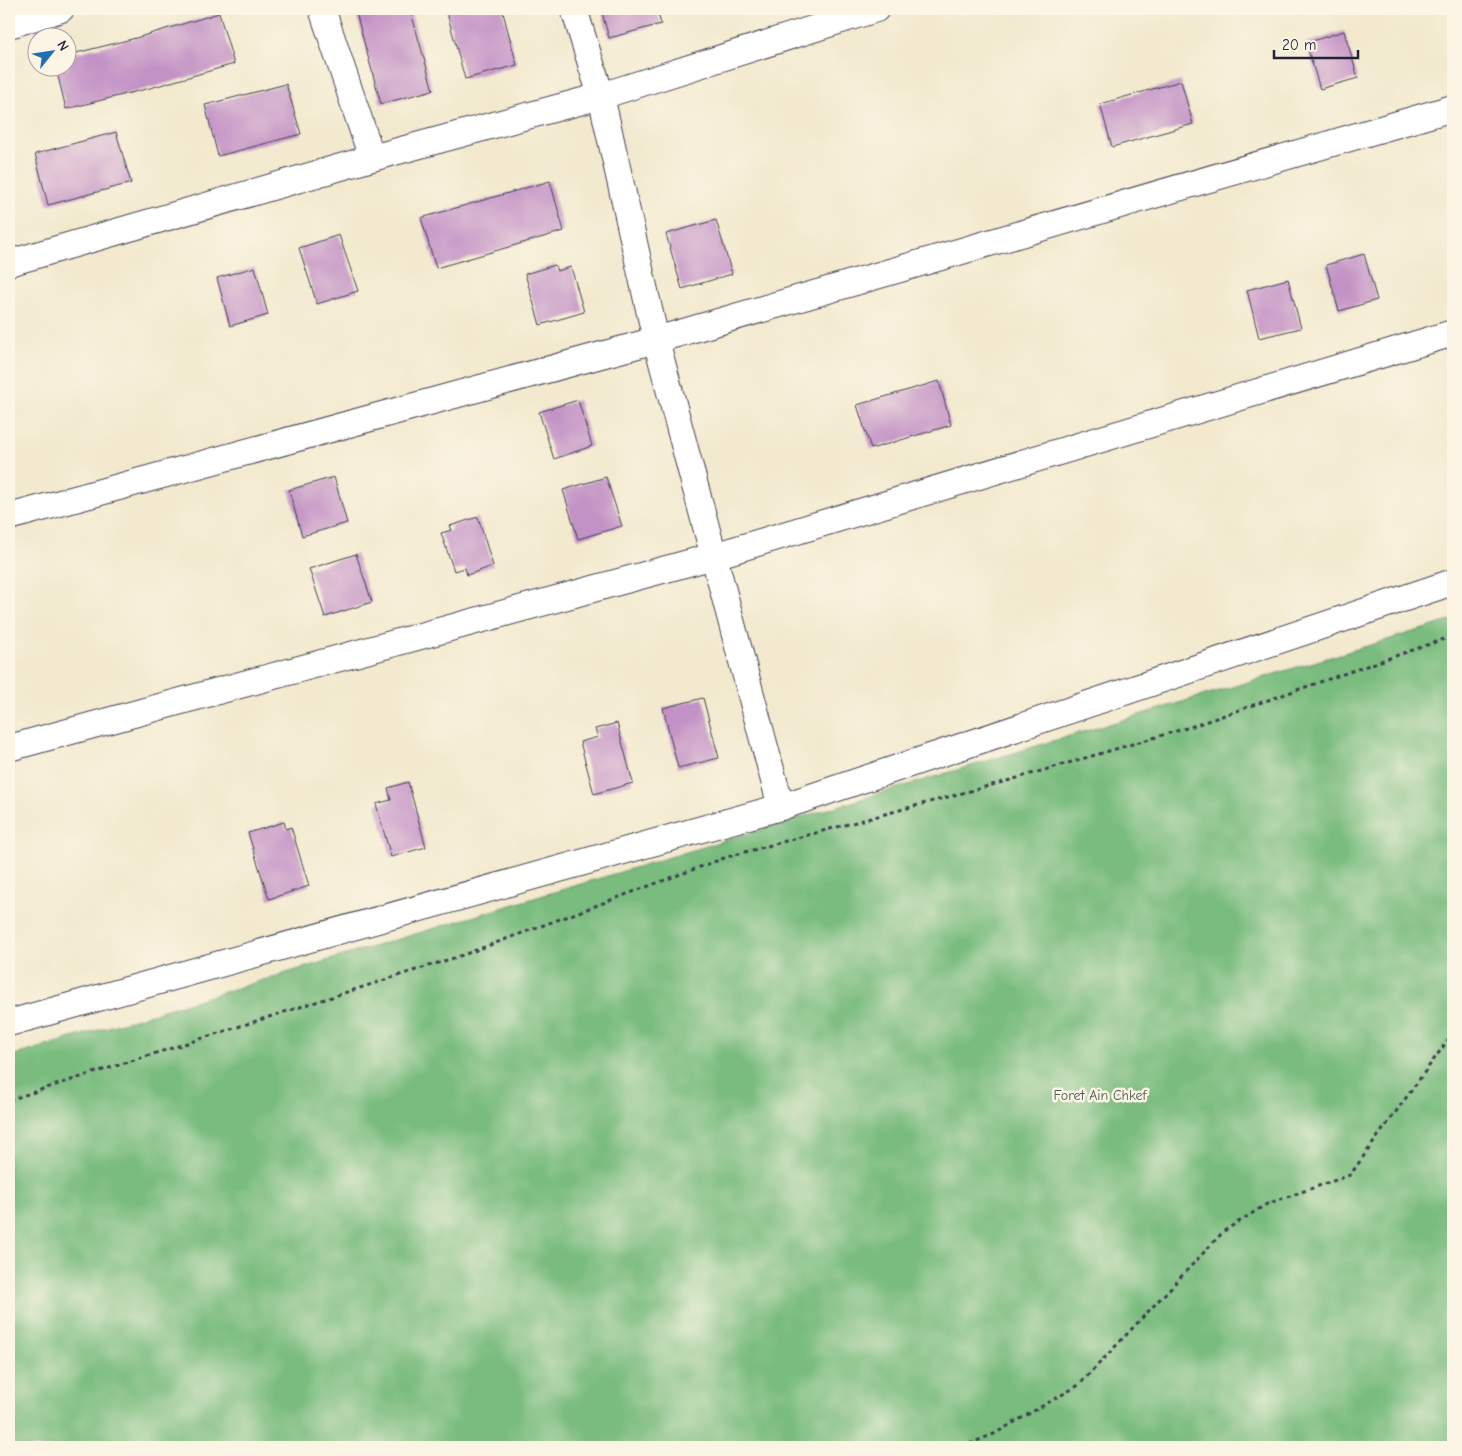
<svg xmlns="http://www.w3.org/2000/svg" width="1462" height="1456" font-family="'Comic Neue',sans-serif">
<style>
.forest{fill:#79bc7e;stroke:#4e6f5c}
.building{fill:#c291c5}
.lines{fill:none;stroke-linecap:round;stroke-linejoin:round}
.minor-casing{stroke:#414051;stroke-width:28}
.path{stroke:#414051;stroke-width:3;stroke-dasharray:4 4;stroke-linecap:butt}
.minor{stroke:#fff;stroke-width:26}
.labels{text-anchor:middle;stroke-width:5;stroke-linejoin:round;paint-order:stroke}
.park-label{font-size:14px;fill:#455a56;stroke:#fcf5e5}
</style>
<rect width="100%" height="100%" fill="#fcf5e5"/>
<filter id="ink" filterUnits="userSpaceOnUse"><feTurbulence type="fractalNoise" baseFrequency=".02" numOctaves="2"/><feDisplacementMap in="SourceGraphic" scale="10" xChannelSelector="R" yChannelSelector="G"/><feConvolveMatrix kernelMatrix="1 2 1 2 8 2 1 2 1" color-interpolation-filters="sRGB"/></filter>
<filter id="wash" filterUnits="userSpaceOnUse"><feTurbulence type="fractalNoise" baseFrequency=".0096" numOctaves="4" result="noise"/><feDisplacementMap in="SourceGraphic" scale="20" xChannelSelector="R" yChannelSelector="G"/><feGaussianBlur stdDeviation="1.12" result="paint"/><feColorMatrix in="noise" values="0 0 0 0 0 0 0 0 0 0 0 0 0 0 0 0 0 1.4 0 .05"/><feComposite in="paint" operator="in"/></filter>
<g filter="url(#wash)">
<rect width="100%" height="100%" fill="#f2e9ce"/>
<path class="forest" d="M1453 620V1447H9V1057Z"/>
<g id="blocks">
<g class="building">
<path d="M355 9H410L433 90 381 104Z"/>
<path d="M446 9H502L517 65 465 79Z"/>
<path d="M601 9H657L661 24 609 38Z"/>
<path d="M692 9H704L693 12Z"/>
<path d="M219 13 234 64 150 88 66 109 56 68H68V55L136 38Z"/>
<path d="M1344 31 1358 78 1320 89 1306 43Z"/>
<path d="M1181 81 1193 124 1112 147 1100 104Z"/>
<path d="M286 84 301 134 218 156 205 105Z"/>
<path d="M116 132 131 183 48 205 35 154Z"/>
<path d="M550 181 564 231 436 268 421 218Z"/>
<path d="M716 220 732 274 682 289 666 234Z"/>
<path d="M339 235 358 291 317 304 299 248Z"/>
<path d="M1364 254 1377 300 1339 311 1326 265Z"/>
<path d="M555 265 557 271 571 267 584 312 540 325 525 274Z"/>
<path d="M255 267 268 315 230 326 217 278Z"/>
<path d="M1288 279 1301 328 1259 338 1247 290Z"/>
<path d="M939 381 951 425 871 449 857 405Z"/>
<path d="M578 400 592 446 554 459 539 412Z"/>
<path d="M334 477 347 523 302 536 289 490Z"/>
<path d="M606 477 622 526 578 539 563 490Z"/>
<path d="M478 517 493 566 467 575 465 568 454 571 441 533 452 530 450 526Z"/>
<path d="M356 554 372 602 325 617 309 569Z"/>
<path d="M703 698 719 758 678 768 663 708Z"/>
<path d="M617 723 633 783 594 794 580 742 598 737 595 729Z"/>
<path d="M408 782 426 847 391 857 376 804 391 800 388 788Z"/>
<path d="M284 822 286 829 291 827 309 886 269 899 248 833Z"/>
</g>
</g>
</g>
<g filter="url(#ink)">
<use href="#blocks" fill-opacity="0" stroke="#414051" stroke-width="1"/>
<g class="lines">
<g class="minor-casing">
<g id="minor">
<path d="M322 9 372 158"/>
<path d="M574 9 601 96 656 340 781 807"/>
<path d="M9 25 61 9"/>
<path d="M9 263 372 158 601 96 876 9"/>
<path d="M9 517 656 340 1453 108"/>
<path d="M9 748 714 556 1453 333"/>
<path d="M9 1023 781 807 1453 582"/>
</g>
</g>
<g class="path">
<path d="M9 1100 463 955 727 857 1014 779 1190 727 1453 636"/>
<path d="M962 1447 994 1434 1079 1385 1224 1231 1267 1204 1350 1175 1453 1033"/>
</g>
<use href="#minor" class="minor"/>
</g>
</g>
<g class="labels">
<g class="park-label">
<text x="1100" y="1100">Foret Ain Chkef</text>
</g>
</g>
<rect width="1462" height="1456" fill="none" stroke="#fcf5e5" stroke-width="30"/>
<g transform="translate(52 52) rotate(60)"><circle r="24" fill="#fcf5e5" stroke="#a5a1a1"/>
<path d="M0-4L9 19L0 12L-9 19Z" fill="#1f6fb2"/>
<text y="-8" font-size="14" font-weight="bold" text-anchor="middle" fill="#22223b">N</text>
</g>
<path d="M1274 50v8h84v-8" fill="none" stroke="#22223b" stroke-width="2.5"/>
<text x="1282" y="50" font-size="15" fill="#22223b" stroke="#fcf5e5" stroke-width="4" paint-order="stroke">20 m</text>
</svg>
